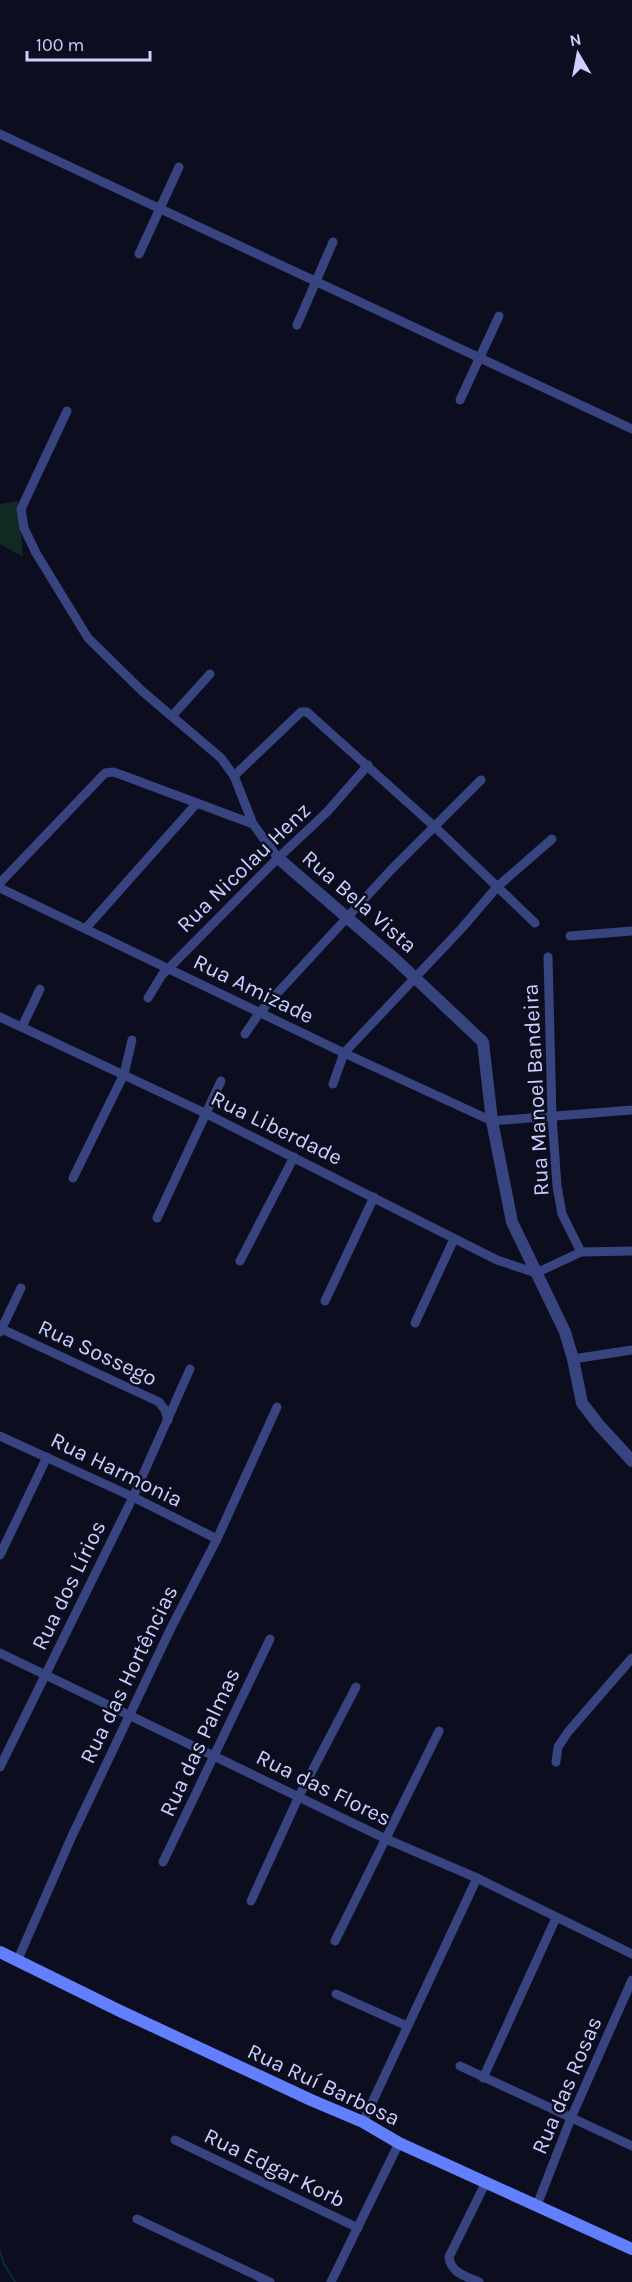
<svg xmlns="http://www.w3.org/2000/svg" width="632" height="2282" font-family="Karla,sans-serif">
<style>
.green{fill:#102a23}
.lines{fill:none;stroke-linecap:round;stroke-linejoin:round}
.stream{stroke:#0b2a41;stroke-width:2}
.minor{stroke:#37447f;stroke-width:9}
.tertiary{stroke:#37447f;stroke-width:12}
.secondary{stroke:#627fff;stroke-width:12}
.labels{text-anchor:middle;stroke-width:5;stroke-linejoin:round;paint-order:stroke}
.street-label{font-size:22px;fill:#cbd0ff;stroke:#0d0d20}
</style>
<rect width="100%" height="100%" fill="#0d0d20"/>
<path class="green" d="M18 501 23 557 0 544V504Z"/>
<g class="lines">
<path class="stream" d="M0 2251 3 2262 15 2282"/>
<g class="minor">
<path d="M0 134 632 429"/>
<path d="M139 254 179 167"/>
<path d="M297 325 333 242"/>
<path d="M460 400 499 316"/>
<path d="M67 411 21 509 24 528 36 553 88 638 142 691 221 758 234 776 253 824 278 858"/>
<path d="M173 715 210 674"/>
<path d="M234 776 301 712H307L435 827 535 923"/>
<path d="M0 883 105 773 113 772 122 775 253 824"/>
<path d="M0 888 344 1053 492 1121 632 1110"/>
<path d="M86 928 197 803"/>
<path d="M570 936 632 931"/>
<path d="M548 957 552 1116 557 1186 562 1214 581 1252"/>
<path d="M148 998 162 975 278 858 327 812 368 765"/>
<path d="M0 1017 207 1114 497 1260 536 1273 581 1252 632 1251"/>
<path d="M22 1027 40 989"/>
<path d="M245 1034 260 1012 390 871 481 780"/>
<path d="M333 1084 344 1053 462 928 497 887 552 839"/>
<path d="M73 1178 124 1074 132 1040"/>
<path d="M157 1218 221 1081"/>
<path d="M240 1261 294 1157"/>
<path d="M325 1301 374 1197"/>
<path d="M415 1323 454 1239"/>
<path d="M2 1329 159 1402 165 1410 168 1420"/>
<path d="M0 1332 21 1288"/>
<path d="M573 1359 632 1350"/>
<path d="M0 1436 133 1497 217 1539"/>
<path d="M0 1555 47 1457"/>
<path d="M0 1653 386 1839 477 1878 632 1954"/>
<path d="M556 1762 558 1747 568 1732 632 1658"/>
<path d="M0 1767 133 1497 190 1369"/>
<path d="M163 1862 270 1639"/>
<path d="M251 1901 299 1796 356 1687"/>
<path d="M335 1941 439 1731"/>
<path d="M18 1959 72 1836 171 1628 217 1539 277 1407"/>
<path d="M336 1994 407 2026"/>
<path d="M460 2066 632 2146"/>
<path d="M483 2078 556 1918"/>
<path d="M363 2122 477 1878"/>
<path d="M175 2140 358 2228"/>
<path d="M537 2205 571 2118 632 1980"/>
<path d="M137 2219 270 2282"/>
<path d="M331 2282 399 2143"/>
<path d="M479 2282C465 2276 451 2273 449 2257L486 2182"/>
</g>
<path class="tertiary" d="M278 858 394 958 483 1042 492 1121 512 1222 565 1332 573 1359 582 1403 599 1425 632 1461"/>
<path class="secondary" d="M0 1952 120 2011 311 2100 363 2122 399 2143 632 2249"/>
</g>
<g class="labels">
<g class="street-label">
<text transform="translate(243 867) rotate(-44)" y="8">Rua Nicolau Henz</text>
<text transform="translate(360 901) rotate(41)" y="8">Rua Bela Vista</text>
<text transform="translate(254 988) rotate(26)" y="8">Rua Amizade</text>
<text transform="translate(535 1090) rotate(-93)" y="8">Rua Manoel Bandeira</text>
<text transform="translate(277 1127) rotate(26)" y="8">Rua Liberdade</text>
<text transform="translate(98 1352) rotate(25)" y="8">Rua Sossego</text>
<text transform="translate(117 1469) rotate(26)" y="8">Rua Harmonia</text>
<text transform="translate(68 1585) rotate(-64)" y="8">Rua dos Lírios</text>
<text transform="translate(128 1674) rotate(-64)" y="8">Rua das Hortências</text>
<text transform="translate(199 1742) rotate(-65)" y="8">Rua das Palmas</text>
<text transform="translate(324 1787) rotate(26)" y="8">Rua das Flores</text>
<text transform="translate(324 2084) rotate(25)" y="8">Rua Ruí Barbosa</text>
<text transform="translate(566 2085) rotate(-67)" y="8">Rua das Rosas</text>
<text transform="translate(275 2167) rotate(26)" y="8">Rua Edgar Korb</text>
</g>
</g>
<g transform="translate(578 54) rotate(350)" stroke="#0d0d20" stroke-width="4.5" paint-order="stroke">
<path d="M0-4.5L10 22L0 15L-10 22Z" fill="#cbd0ff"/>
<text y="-9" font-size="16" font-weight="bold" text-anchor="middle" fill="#cbd0ff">N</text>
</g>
<path d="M27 51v9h123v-9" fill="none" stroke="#cbd0ff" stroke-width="3"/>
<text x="36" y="51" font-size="18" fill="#cbd0ff" stroke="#0d0d20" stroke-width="4.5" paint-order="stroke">100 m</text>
</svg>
